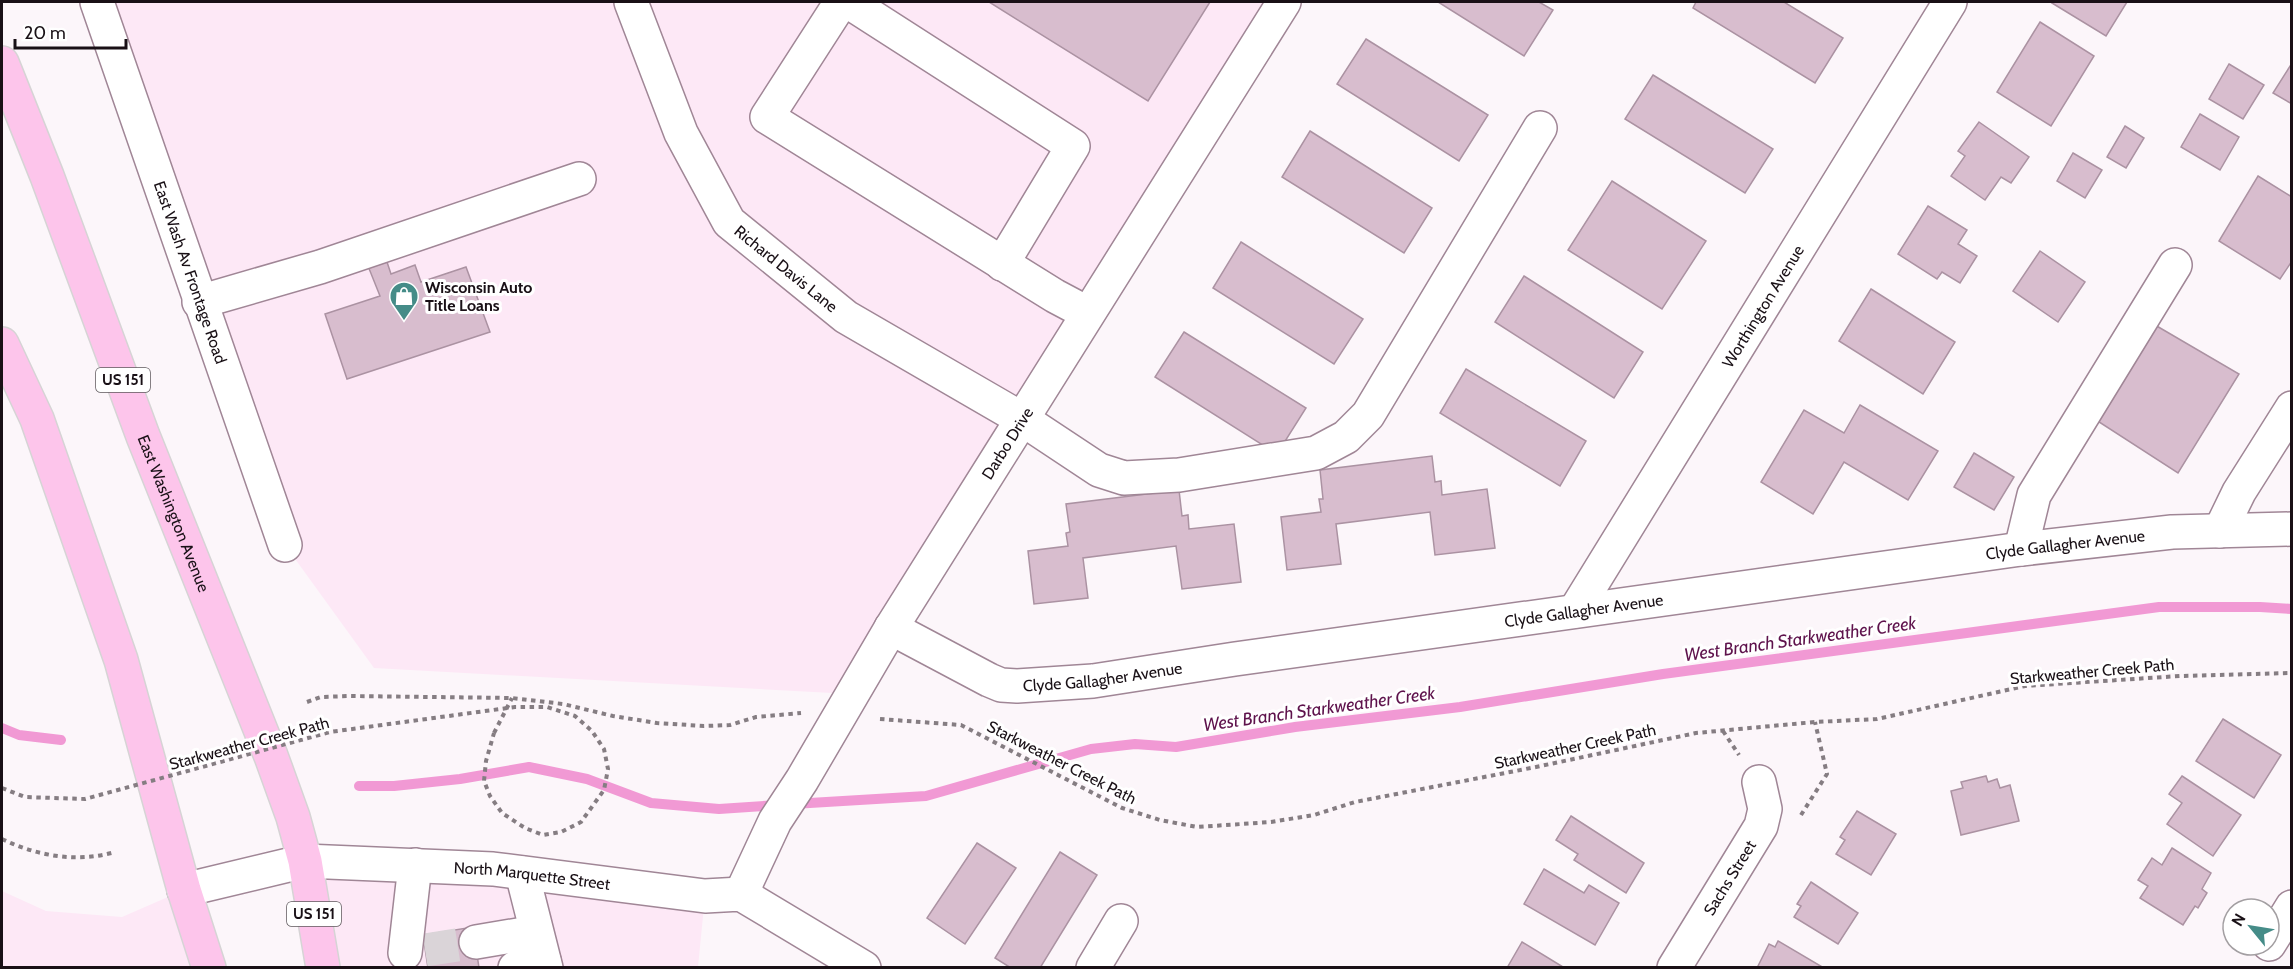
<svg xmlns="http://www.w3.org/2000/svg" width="2293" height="969" font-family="Cabin,sans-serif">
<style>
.built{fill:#fde8f6}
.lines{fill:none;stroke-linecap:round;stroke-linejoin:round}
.stream{stroke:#f199d4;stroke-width:10}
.building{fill:#d8bdce;stroke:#ab92a2;stroke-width:1.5}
.minor-tunnel{stroke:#dad4d8;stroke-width:33;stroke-dasharray:33 16;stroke-linecap:butt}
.minor-casing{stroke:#a08696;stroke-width:36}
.major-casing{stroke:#d6d4d5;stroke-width:36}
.path{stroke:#857d82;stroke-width:4;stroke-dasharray:4.5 4.5;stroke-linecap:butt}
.minor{stroke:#fff;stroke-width:33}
.major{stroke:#fdc5eb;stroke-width:33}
.path-bridge{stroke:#857d82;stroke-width:4;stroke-dasharray:4.5 4.5;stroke-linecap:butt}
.labels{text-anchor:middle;stroke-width:6;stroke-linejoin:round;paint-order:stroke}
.shield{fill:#fff;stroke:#5e585c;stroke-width:1.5}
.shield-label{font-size:15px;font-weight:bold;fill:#191016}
.street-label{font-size:16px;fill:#191016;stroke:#fff}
.poi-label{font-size:16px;font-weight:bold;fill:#191016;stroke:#fff;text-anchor:start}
.water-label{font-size:18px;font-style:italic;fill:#5e124c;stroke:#fff}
</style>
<rect width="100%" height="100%" fill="#fcf6fa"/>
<g class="built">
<path d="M97 2H1284L851 694 374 668 285 545Z"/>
<path d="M305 861 705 896 698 967H323Z"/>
<path d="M184 890 209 967H2V891L46 911 122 917Z"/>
</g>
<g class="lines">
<g class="stream">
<path d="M2 728 19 735 61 740"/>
<path d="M359 786H394L460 779 529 767 587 779 651 803 719 809 777 805"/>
<path d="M793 804 926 796 1091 749 1135 744 1176 747 1295 727 1460 707 1663 674 2159 607H2260L2292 609"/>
</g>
</g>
<g class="building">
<path d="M989 2H1210L1148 101Z"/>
<path d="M1438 2H1539L1553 10 1524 56Z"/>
<path d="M1696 2H1784L1843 38 1815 83 1693 8Z"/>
<path d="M2053 2H2127L2106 36 2052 3Z"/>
<path d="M2040 22 2094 56 2051 126 1997 92Z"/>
<path d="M1366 39 1488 115 1459 161 1337 84Z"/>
<path d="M2292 63V104L2273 93Z"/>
<path d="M2229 64 2264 85 2243 119 2209 99Z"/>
<path d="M1653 75 1773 149 1745 193 1625 119Z"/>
<path d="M2200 114 2239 137 2220 170 2181 147Z"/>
<path d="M1979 122 2029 157 2011 183 2001 177 1985 200 1951 176 1965 156 1958 151Z"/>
<path d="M2125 126 2144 138 2126 168 2107 157Z"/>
<path d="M1310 131 1432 208 1404 253 1282 177Z"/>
<path d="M2073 153 2102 170 2085 198 2057 181Z"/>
<path d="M2258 176 2292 197V261L2280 279 2219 241Z"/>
<path d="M1612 181 1706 241 1662 309 1568 250Z"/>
<path d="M1928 206 1967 230 1958 244 1977 256 1960 283 1942 272 1937 279 1898 254Z"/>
<path d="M1241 242 1363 319 1334 364 1213 288Z"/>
<path d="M2040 251 2085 282 2058 322 2013 291Z"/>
<path d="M386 259 391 274 415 265 421 282 466 267 490 332 347 379 325 314 380 296 368 266Z"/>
<path d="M1524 276 1643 352 1614 398 1495 322Z"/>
<path d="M1871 289 1955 342 1923 394 1839 341Z"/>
<path d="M2155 325 2239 374 2178 473 2096 420Z"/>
<path d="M1184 332 1306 408 1277 454 1155 377Z"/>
<path d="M1466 369 1586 441 1560 486 1440 413Z"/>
<path d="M1860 405 1938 451 1908 500 1844 462 1813 514 1761 482 1804 410 1844 433Z"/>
<path d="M1974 453 2014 477 1994 510 1954 487Z"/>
<path d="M1432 456 1435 482 1441 481 1442 495 1487 489 1495 548 1435 555 1430 512 1336 524 1341 564 1287 570 1281 517 1321 512 1319 499H1323L1320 470Z"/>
<path d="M1179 490 1182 516 1188 515 1189 529 1234 524 1241 582 1182 589 1176 546 1083 558 1088 598 1034 604 1028 551 1068 546 1066 533 1070 532 1066 504Z"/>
<path d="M2223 719 2281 755 2254 798 2196 761Z"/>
<path d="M1986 776 1988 782 1997 779 2000 788 2010 785 2019 821 1961 835 1951 791 1963 788 1961 782Z"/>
<path d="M2182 776 2241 815 2213 856 2167 824 2182 803 2169 794Z"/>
<path d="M1857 811 1896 834 1871 875 1836 854 1845 840 1840 837Z"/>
<path d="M1571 816 1644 863 1626 893 1574 860 1578 854 1556 840Z"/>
<path d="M977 843 1016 868 965 944 927 918Z"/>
<path d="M2172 848 2211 873 2202 889 2207 893 2198 908 2195 906 2183 925 2140 898 2148 886 2138 880 2152 858 2162 865Z"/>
<path d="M1060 852 1097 875 1040 968H1011L995 958Z"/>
<path d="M1544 869 1584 893 1589 885 1619 903 1595 945 1524 904Z"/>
<path d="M1811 882 1858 913 1838 944 1794 917 1801 906 1797 904Z"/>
<path d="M473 927 479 968H428L423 935Z"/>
<path d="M1778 941 1824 968H1757L1769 944 1775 947Z"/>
<path d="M1522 942 1563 967V968H1507Z"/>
</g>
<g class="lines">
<path class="minor-tunnel" d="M425 950 476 942"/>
<g class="minor-casing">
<g id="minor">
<path id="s1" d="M97 2 285 545"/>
<path id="s2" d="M631 2 681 133 729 222 846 317 1022 419 1099 470 1124 478 1179 475 1316 453 1346 437 1368 415 1540 128"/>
<path d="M841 2 767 117 1055 296 1087 313"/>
<path d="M849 2 1073 146 1002 264"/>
<path d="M199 302 320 267 579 179"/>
<path d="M2220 531 2239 492 2292 408"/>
<path d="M2021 549 2034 495 2175 265"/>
<path id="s3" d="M1575 611 1950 2"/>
<path id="s4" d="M891 628 989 680 1001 685 1017 686 1093 681 1235 659 2021 549 2172 532 2292 529"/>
<path d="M522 873 546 968"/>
<path id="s5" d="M184 890 305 861 493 869 705 896 741 894 864 968"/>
<path id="s6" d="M741 894 775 821 802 780 891 628 1284 2"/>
<path d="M476 942 536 932"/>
<path d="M2269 944 2292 907"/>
<path d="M405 953 415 865"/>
<path d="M515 968 544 961"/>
<path d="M1093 968 1121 921"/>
<path id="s7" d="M1674 968 1761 826 1765 809 1759 782"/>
</g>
</g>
<g class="major-casing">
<g id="major">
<path id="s8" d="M2 63 47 176 143 436 271 756 293 817 305 861 323 968"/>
<path d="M2 344 37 419 121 660 184 890 209 968"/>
</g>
</g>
<g class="path">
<path d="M307 702 321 697 350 696 512 698 563 704 613 716 657 723 704 726 730 725 756 717 801 713"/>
<path d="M880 719 961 725 1122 808 1160 820 1197 827 1271 822 1314 815 1355 802 1536 767 1696 733 1815 722 1877 719 2025 686 2180 676 2292 673"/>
<path d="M1723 731 1739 755"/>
<path d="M494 733 512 698"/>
<path d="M1801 815 1827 774 1815 722"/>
<path d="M2 839C37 856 77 863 115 852"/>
</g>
<use href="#minor" class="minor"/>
<use href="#major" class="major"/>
<path class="path-bridge" d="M2 788 25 797 85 799 330 732 515 707H547L575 716 592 731 604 749 608 769 604 790 581 822 561 832 543 835 525 828 502 813 490 796 484 781 486 761 494 733"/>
</g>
<defs>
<g id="shop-pin" transform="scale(1.5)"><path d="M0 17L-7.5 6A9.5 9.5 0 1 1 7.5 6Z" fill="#458c88" stroke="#fff"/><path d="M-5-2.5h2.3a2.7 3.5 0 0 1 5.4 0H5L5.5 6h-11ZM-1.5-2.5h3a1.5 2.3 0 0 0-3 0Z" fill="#fff"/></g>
</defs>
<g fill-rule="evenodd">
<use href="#shop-pin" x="404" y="296"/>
</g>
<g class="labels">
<g class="shield">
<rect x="96" y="368" width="54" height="24" rx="4.5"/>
<rect x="287" y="902" width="54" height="24" rx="4.5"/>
</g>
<g class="shield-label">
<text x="123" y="385">US 151</text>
<text x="314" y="919">US 151</text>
</g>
<g class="street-label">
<text dy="6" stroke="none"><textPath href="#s2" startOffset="315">Richard Davis Lane</textPath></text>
<text dy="6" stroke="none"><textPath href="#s1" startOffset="286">East Wash Av Frontage Road</textPath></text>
<text dy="6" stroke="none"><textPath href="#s3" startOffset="358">Worthington Avenue</textPath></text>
<text dy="6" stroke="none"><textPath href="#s6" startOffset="524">Darbo Drive</textPath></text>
<text dy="6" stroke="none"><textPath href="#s8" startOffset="482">East Washington Avenue</textPath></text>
<text dy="6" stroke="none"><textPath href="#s4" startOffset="1198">Clyde Gallagher Avenue</textPath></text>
<text dy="6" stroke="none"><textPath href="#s4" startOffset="712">Clyde Gallagher Avenue</textPath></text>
<text transform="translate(2092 671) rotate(-5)" y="6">Starkweather Creek Path</text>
<text dy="6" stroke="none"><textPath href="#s4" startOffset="226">Clyde Gallagher Avenue</textPath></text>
<text transform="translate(249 743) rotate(-15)" y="6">Starkweather Creek Path</text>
<text transform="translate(1575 746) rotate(-12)" y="6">Starkweather Creek Path</text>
<text transform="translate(1062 762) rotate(27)" y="6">Starkweather Creek Path</text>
<text dy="6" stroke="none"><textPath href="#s5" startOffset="352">North Marquette Street</textPath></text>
<text dy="6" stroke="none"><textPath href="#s7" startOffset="106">Sachs Street</textPath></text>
</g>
<g class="poi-label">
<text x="425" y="293">Wisconsin Auto<tspan x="425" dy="18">Title Loans</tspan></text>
</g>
<g class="water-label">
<text transform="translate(1800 639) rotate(-8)" y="6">West Branch Starkweather Creek</text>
<text transform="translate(1319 709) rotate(-8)" y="6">West Branch Starkweather Creek</text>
</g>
</g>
<rect width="2293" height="969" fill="none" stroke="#191016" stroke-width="6"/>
<g transform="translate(2251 927) rotate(300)"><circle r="28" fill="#ffffff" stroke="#a39fa2" stroke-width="1.5"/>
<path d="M0-4.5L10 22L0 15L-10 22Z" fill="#458c88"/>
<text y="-9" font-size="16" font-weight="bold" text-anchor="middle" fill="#191016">N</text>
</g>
<path d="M15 39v9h111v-9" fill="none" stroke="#191016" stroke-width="3"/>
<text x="24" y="39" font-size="18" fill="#191016" stroke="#ffffff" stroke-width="4.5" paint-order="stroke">20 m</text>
</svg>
